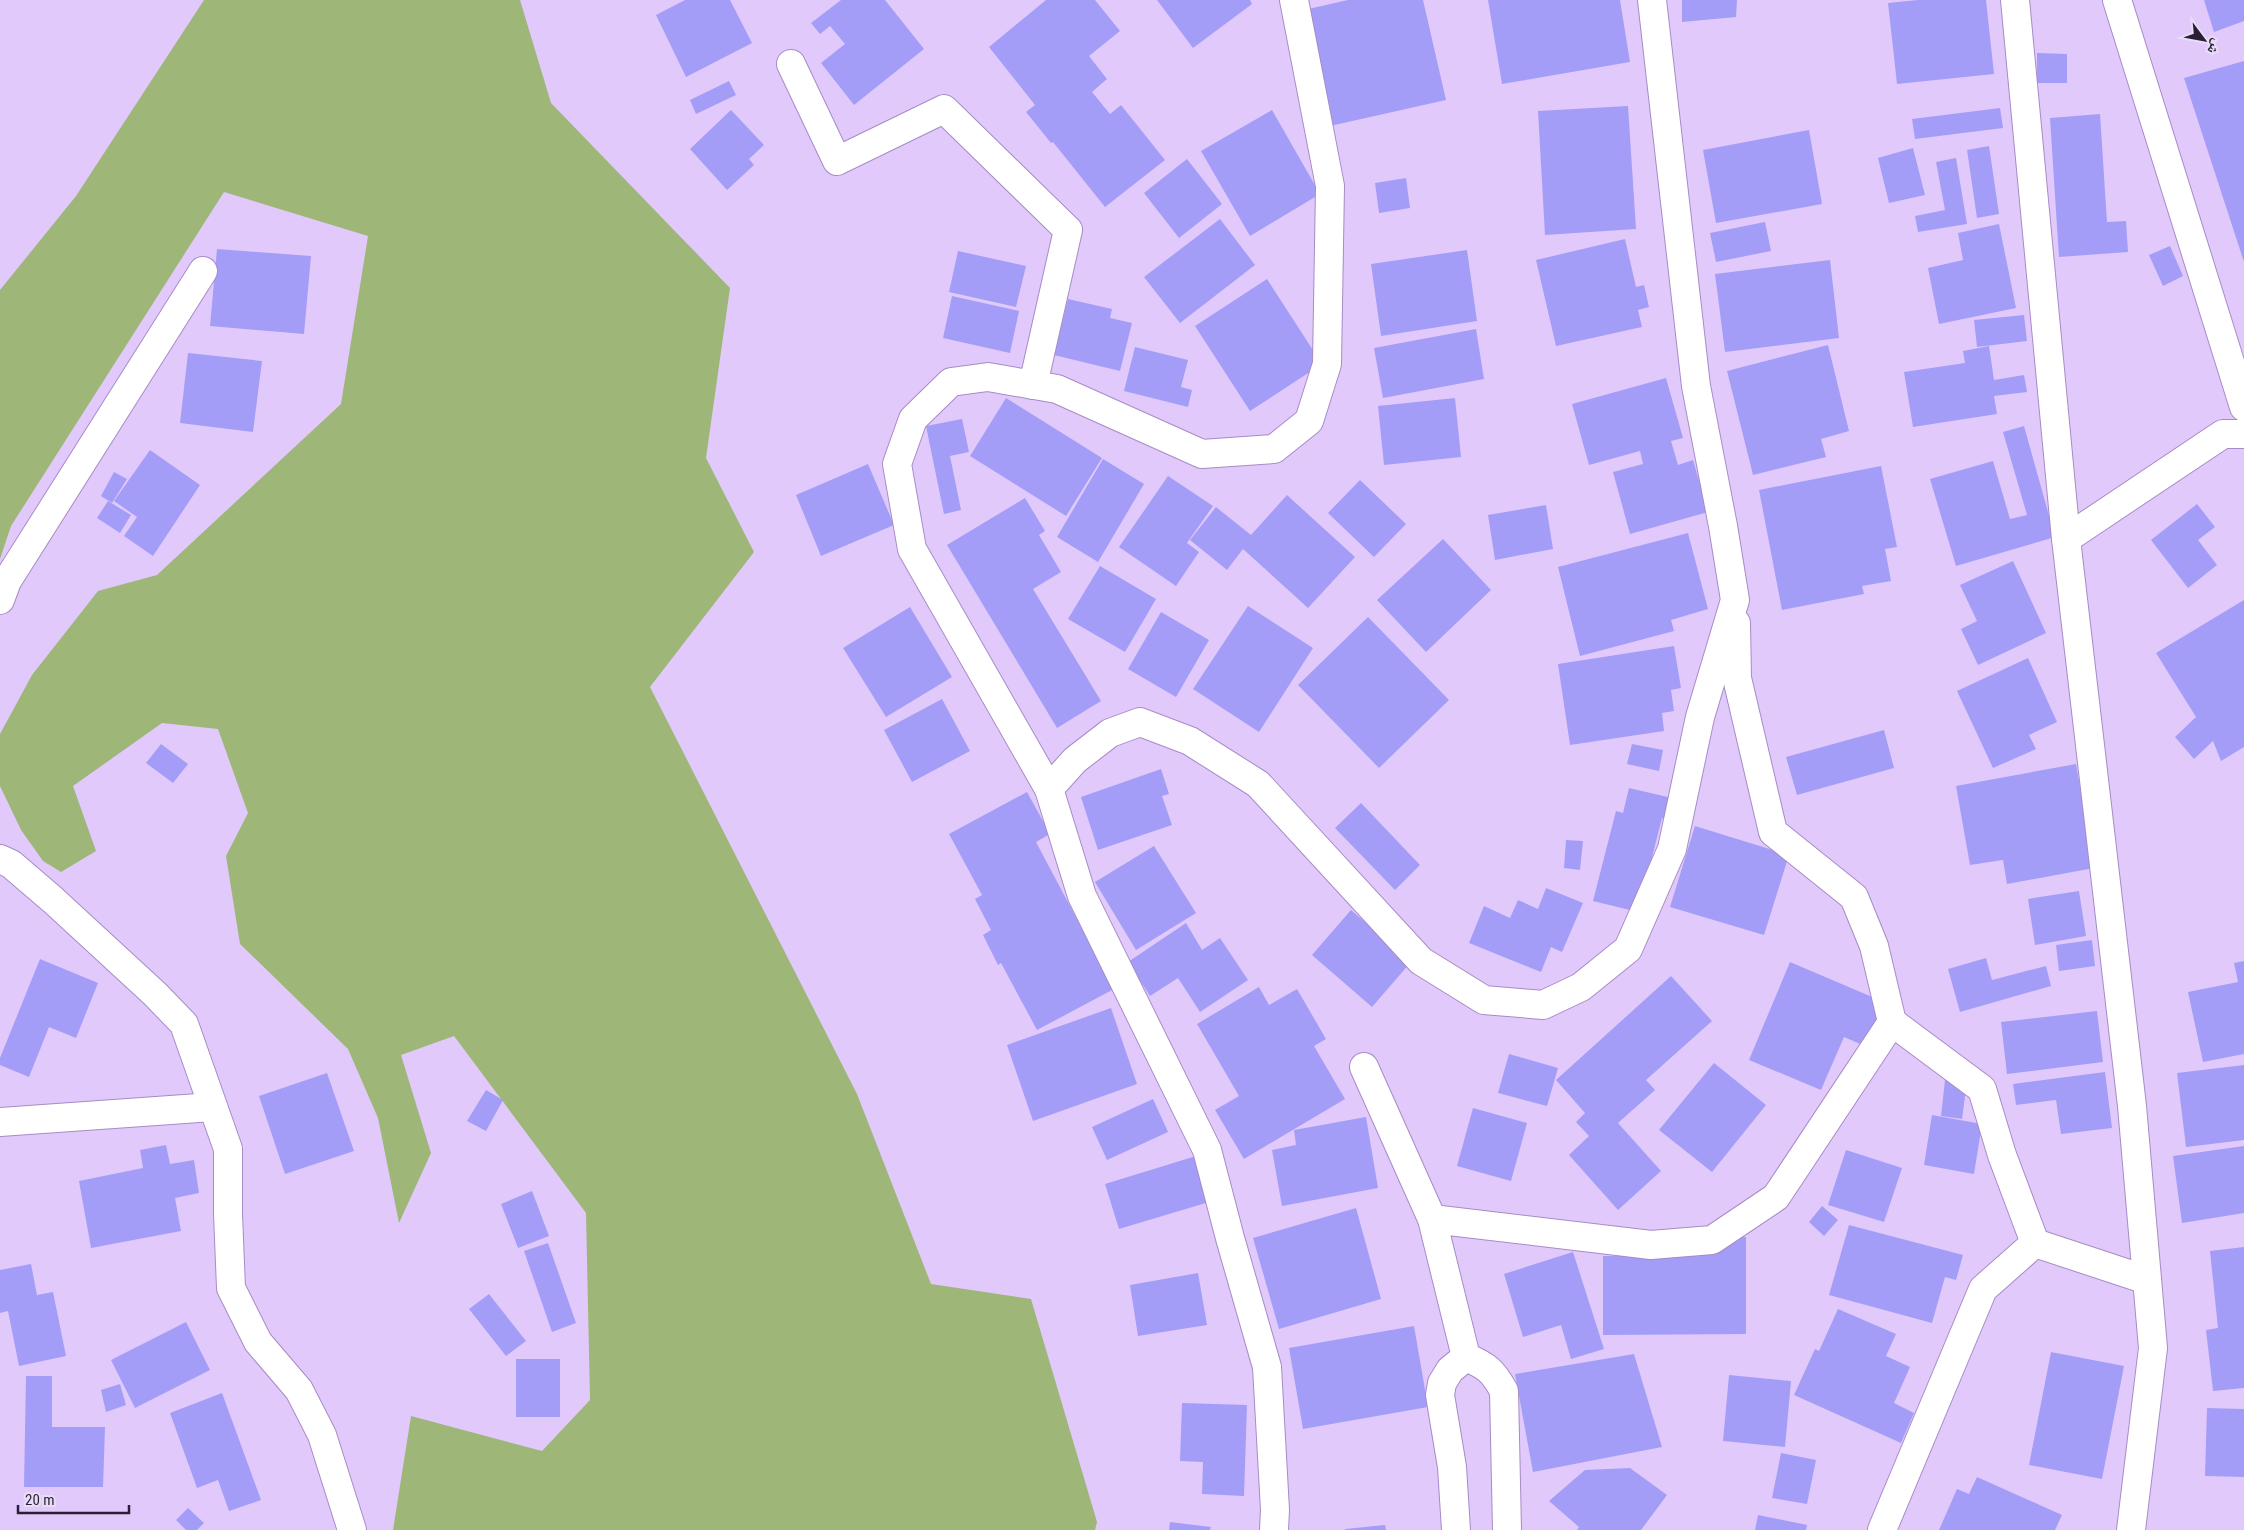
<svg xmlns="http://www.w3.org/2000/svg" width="2244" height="1530" font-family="'Roboto Condensed','Noto Naskh Arabic',sans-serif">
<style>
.green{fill:#9eb678}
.building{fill:#a39df8}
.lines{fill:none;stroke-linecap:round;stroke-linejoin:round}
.minor-casing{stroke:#a78bc6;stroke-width:30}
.minor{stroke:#fff;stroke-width:28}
</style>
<rect width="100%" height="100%" fill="#e1cafb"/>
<path class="green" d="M204 0H520L551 103 730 288 706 458 754 552 650 687 857 1094 931 1284 1031 1299 1097 1522 1095 1530H393L411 1416 542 1451 590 1400 586 1213 454 1036 401 1055 431 1153 399 1223 378 1118 348 1049 240 944 226 856 248 813 218 729 162 723 73 786 96 851 61 872 43 861 21 830 0 786V734L32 675 98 591 157 575 341 404 368 236 224 192 11 526 0 559V290L76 196Z"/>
<g class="building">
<path d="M685 0H730L752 43 686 77 656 15Z"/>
<path d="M841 0H885L924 49 854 105 821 63 845 44 830 26 820 34 811 23Z"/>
<path d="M1046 0H1095L1120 31 1089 56 1107 79 1092 92 1110 114 1121 105 1165 160 1105 207 1053 142 1051 143 1026 112 1035 105 989 47Z"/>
<path d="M1157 0H1250L1252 4 1193 48Z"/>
<path d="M1348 0H1423L1446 100 1330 126 1304 10Z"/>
<path d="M1488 0H1620L1630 62 1502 84Z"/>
<path d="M1682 0H1737L1736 17 1682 22Z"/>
<path d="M1918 0H1986L1994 74 1897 84 1888 3Z"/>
<path d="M2204 0H2244V21L2214 32Z"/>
<path d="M2037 53 2067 54V83H2037Z"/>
<path d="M2244 61V262L2184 78Z"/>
<path d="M729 81 736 95 696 114 690 100Z"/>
<path d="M1628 106 1636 229 1545 235 1538 111Z"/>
<path d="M2000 108 2003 128 1915 139 1912 119Z"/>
<path d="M731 110 764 145 749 159 754 165 727 190 690 149Z"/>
<path d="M1272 110 1320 194 1250 236 1201 151Z"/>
<path d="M2100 114 2107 222 2126 221 2128 252 2059 257 2050 118Z"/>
<path d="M1809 130 1822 204 1716 223 1703 150Z"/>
<path d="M1989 146 1999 214 1977 218 1967 150Z"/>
<path d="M1913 148 1925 195 1889 203 1878 158Z"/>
<path d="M1956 158 1967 224 1918 232 1915 216 1945 210 1936 162Z"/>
<path d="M1187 159 1222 204 1179 238 1144 193Z"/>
<path d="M1406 178 1410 208 1379 213 1375 183Z"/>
<path d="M1220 219 1255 265 1180 323 1144 277Z"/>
<path d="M1765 222 1771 251 1716 262 1710 233Z"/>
<path d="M1999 224 2016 308 1939 324 1928 268 1963 260 1958 233Z"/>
<path d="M1625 239 1636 287 1644 285 1649 307 1638 310 1642 327 1556 346 1536 260Z"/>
<path d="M2170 246 2183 276 2163 286 2149 255Z"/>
<path d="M217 249 311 256 304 334 210 326Z"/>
<path d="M1467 250 1477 321 1381 336 1371 264Z"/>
<path d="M958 251 1026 266 1016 307 949 292Z"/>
<path d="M1830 260 1839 338 1725 352 1715 274Z"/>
<path d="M1267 279 1322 364 1250 411 1195 326Z"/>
<path d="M952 296 1019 311 1010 353 943 338Z"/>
<path d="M1068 299 1112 309 1110 318 1132 323 1120 371 1054 355Z"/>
<path d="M2024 315 2027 341 1977 347 1974 320Z"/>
<path d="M1476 329 1484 379 1383 398 1374 348Z"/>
<path d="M1828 345 1849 431 1821 439 1826 457 1753 475 1727 371Z"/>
<path d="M1989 346 1994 380 2024 375 2027 392 1994 396 1997 414 1913 427 1904 372 1965 363 1963 351Z"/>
<path d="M1135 347 1188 360 1181 387 1192 390 1188 407 1124 391Z"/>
<path d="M188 353 262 361 253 432 180 423Z"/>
<path d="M1666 378 1683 438 1671 441 1678 465 1693 460 1708 512 1630 534 1613 472 1643 464 1640 451 1589 465 1572 404Z"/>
<path d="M1006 398 1102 458 1066 516 970 456Z"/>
<path d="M1455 398 1461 457 1384 465 1378 406Z"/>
<path d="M962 419 969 452 950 456 961 510 944 514 926 426Z"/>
<path d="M2024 426 2055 537 1956 566 1930 479 1993 461 2010 519 2027 515 2003 432Z"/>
<path d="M150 450 200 485 153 556 124 536 137 517 114 501Z"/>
<path d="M1103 459 1144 484 1098 562 1057 537Z"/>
<path d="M868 464 894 525 821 556 796 495Z"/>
<path d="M1881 466 1897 547 1885 549 1891 581 1862 586 1864 594 1782 610 1759 490Z"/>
<path d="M114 472 127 479 112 503 101 496Z"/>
<path d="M1168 476 1213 506 1187 543 1199 552 1176 586 1119 547Z"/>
<path d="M1360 480 1406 524 1374 557 1328 513Z"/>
<path d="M1287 495 1355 557 1308 608 1243 549 1227 570 1190 540 1216 507 1251 535Z"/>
<path d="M1025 498 1045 531 1039 535 1061 572 1033 589 1101 701 1057 728 947 545Z"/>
<path d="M108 501 131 515 120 533 97 518Z"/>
<path d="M2197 504 2215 527 2198 540 2217 565 2188 588 2151 540Z"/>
<path d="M1546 505 1553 549 1495 560 1488 515Z"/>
<path d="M1688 533 1708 609 1671 620 1674 631 1580 656 1558 567Z"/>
<path d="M1443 539 1491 590 1426 652 1377 600Z"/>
<path d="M2013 561 2046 633 1978 665 1961 629 1977 621 1960 585Z"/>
<path d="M1100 566 1156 599 1125 652 1068 619Z"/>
<path d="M2244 600V747L2221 761 2213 741 2194 759 2175 737 2196 717 2156 653Z"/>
<path d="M1248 606 1313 648 1259 732 1193 689Z"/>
<path d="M910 607 952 677 886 717 843 648Z"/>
<path d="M1161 612 1209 640 1176 697 1128 669Z"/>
<path d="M1368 617 1449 700 1379 768 1298 685Z"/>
<path d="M1674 646 1681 688 1671 690 1674 711 1662 713 1664 731 1570 745 1558 664Z"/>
<path d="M2028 658 2057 722 2029 735 2036 749 1993 768 1957 691Z"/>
<path d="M942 699 970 751 912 782 884 730Z"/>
<path d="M1884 730 1894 768 1797 795 1786 757Z"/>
<path d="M161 744 188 764 173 783 146 763Z"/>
<path d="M1632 744 1663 750 1659 771 1627 764Z"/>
<path d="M2076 764 2094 868 2007 884 2003 860 1970 865 1956 786Z"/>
<path d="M1161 769 1169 794 1162 796 1172 825 1098 850 1081 797Z"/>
<path d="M1629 788 1672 798 1667 820 1662 818 1638 912 1593 901 1616 811 1623 813Z"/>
<path d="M1027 792 1050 834 1036 842 1114 989 1037 1030 1001 963 998 965 983 935 991 930 975 899 982 895 949 834Z"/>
<path d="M1361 803 1420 865 1395 890 1335 828Z"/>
<path d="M1695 826 1789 855 1764 935 1670 907Z"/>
<path d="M1566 840 1583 841 1580 870 1564 868Z"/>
<path d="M1154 846 1196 913 1136 950 1095 882Z"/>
<path d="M1546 888 1583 903 1562 952 1551 947 1541 972 1469 943 1484 906 1510 918 1518 900 1538 909Z"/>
<path d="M2079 891 2086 936 2035 945 2028 899Z"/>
<path d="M1351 910 1411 962 1372 1007 1312 955Z"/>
<path d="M1186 923 1202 950 1220 938 1248 980 1200 1012 1178 978 1150 996 1128 962Z"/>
<path d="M2092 940 2095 966 2059 971 2056 945Z"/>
<path d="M1986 958 1992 980 2046 966 2051 986 1960 1012 1948 969Z"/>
<path d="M40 959 98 983 76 1038 49 1027 29 1077 0 1065V1058Z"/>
<path d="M2244 961V1054L2203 1062 2188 992 2238 982 2234 963Z"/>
<path d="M1790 962 1884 1002 1865 1046 1844 1037 1821 1090 1749 1060Z"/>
<path d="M1671 976 1712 1021 1646 1080 1655 1090 1618 1123 1661 1171 1618 1210 1569 1155 1589 1136 1576 1122 1585 1113 1556 1080Z"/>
<path d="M1259 987 1269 1005 1297 989 1326 1039 1314 1046 1345 1099 1244 1159 1215 1110 1239 1096 1197 1024Z"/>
<path d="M1111 1008 1137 1084 1033 1121 1007 1045Z"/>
<path d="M2097 1011 2103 1062 2007 1074 2001 1022Z"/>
<path d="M1509 1054 1558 1068 1547 1106 1498 1093Z"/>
<path d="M1714 1063 1766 1105 1712 1172 1659 1130Z"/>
<path d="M2244 1065V1140L2186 1147 2177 1073Z"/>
<path d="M1946 1071 1968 1074 1962 1119 1941 1116Z"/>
<path d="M2105 1072 2112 1128 2061 1134 2056 1100 2016 1105 2013 1084Z"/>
<path d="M327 1073 354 1151 285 1174 259 1096Z"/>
<path d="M486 1090 503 1100 486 1131 467 1121Z"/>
<path d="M1153 1099 1168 1132 1107 1160 1092 1127Z"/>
<path d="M1473 1108 1527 1123 1511 1181 1457 1166Z"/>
<path d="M1932 1115 1982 1124 1974 1174 1924 1165Z"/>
<path d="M1366 1117 1378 1188 1282 1206 1272 1150 1296 1145 1294 1130Z"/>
<path d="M166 1145 170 1164 194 1160 199 1193 175 1198 181 1231 91 1248 79 1181 143 1168 140 1150Z"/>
<path d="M2244 1146V1213L2182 1223 2173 1156Z"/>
<path d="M1846 1150 1902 1168 1884 1222 1828 1205Z"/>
<path d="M1196 1156 1209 1202 1119 1229 1105 1184Z"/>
<path d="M532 1191 549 1236 518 1248 501 1204Z"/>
<path d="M1822 1206 1838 1220 1824 1236 1809 1222Z"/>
<path d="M1356 1208 1381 1299 1279 1329 1253 1238Z"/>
<path d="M1849 1225 1963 1255 1956 1280 1945 1277 1932 1323 1829 1295Z"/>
<path d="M1691 1237H1746V1334L1603 1335V1256H1691Z"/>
<path d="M548 1243 576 1323 552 1332 524 1251Z"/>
<path d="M2244 1247V1388L2213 1391 2206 1330 2218 1328 2210 1251Z"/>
<path d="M1573 1252 1604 1349 1571 1359 1561 1325 1523 1337 1504 1274Z"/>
<path d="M31 1264 37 1295 53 1292 66 1356 19 1366 8 1311 0 1313V1270Z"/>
<path d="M1198 1273 1207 1325 1138 1336 1130 1285Z"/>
<path d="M489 1294 526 1341 506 1356 469 1309Z"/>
<path d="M1838 1309 1896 1334 1886 1356 1910 1367 1894 1403 1914 1413 1901 1443 1794 1395 1815 1349 1819 1351Z"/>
<path d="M186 1322 210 1370 135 1408 111 1360Z"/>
<path d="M1414 1326 1428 1407 1303 1429 1289 1348Z"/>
<path d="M2051 1352 2124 1366 2102 1479 2029 1465Z"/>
<path d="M1634 1354 1662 1447 1533 1472 1515 1374Z"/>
<rect x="516" y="1359" width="44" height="58"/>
<path d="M1729 1375 1791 1381 1785 1447 1723 1441Z"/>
<path d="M26 1376H52V1427H105L103 1487H24Z"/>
<path d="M120 1384 126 1405 106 1412 101 1390Z"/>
<path d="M222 1393 261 1500 229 1511 218 1480 197 1488 170 1413Z"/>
<path d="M1182 1403 1247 1405 1244 1496 1202 1494 1203 1462 1180 1461Z"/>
<path d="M2207 1408 2244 1409V1477L2205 1476Z"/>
<path d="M1781 1453 1816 1460 1807 1504 1772 1498Z"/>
<path d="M1630 1468 1667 1495 1641 1530H1577L1579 1527 1549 1501 1585 1470Z"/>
<path d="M1977 1477 2062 1515 2055 1530H1939L1957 1489 1969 1494Z"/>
<path d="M188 1508 204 1523 197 1530H186L176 1520Z"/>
<path d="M1758 1515 1807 1525 1806 1530H1755Z"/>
<path d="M1170 1522 1211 1527 1210 1530H1169Z"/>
<path d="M1385 1525 1386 1530H1345V1529Z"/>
</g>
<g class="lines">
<g class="minor-casing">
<g id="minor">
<path d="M2015 0 2066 539 2132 1106 2153 1348 2131 1530"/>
<path d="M2117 0 2244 407"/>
<path d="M791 64 837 161 944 109 1068 230 1033 385"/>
<path d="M2066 539 2223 434H2244"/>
<path d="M0 600 7 581 203 271"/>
<path d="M1736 623 1737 678 1773 832 1854 897 1874 946 1892 1022"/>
<path d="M1049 789 1075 760 1110 733 1140 722 1190 741 1258 784 1421 961 1484 1000 1543 1005 1581 987 1628 949 1672 849 1700 717 1735 600 1723 526 1696 386 1652 0"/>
<path d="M0 859 11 864 53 900 155 994 184 1024 228 1149V1214L231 1288 258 1342 299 1390 322 1435 352 1530"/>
<path d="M1364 1067 1432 1219"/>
<path d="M0 1122 213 1107"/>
<path d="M1466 1357 1432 1219 1651 1245 1712 1240 1776 1197 1892 1022 1982 1089 2002 1155 2035 1243 2147 1280"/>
<path d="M1274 1530 1275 1510 1267 1367 1230 1238 1207 1150 1082 896 1049 789 912 549 897 464 913 419 951 382 988 377 1057 389 1202 454 1274 449 1309 421 1327 364 1330 186 1294 0"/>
<path d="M1456 1530 1452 1467 1440 1395 1442 1383 1450 1370 1466 1357C1487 1366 1493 1371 1504 1391L1507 1530"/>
<path d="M1882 1530 1983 1289 2035 1243"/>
</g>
</g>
<use href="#minor" class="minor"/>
</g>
<g transform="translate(2204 40) rotate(122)" stroke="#e8ddf6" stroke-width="4" paint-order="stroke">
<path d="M0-4L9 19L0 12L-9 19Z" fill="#2a1f36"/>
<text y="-8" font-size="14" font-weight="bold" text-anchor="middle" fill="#2a1f36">ش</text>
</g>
<path d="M18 1505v8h111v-8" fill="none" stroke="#2a1f36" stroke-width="2.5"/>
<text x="25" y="1505" font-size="15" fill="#2a1f36" stroke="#e8ddf6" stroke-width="4" paint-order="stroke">20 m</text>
</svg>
